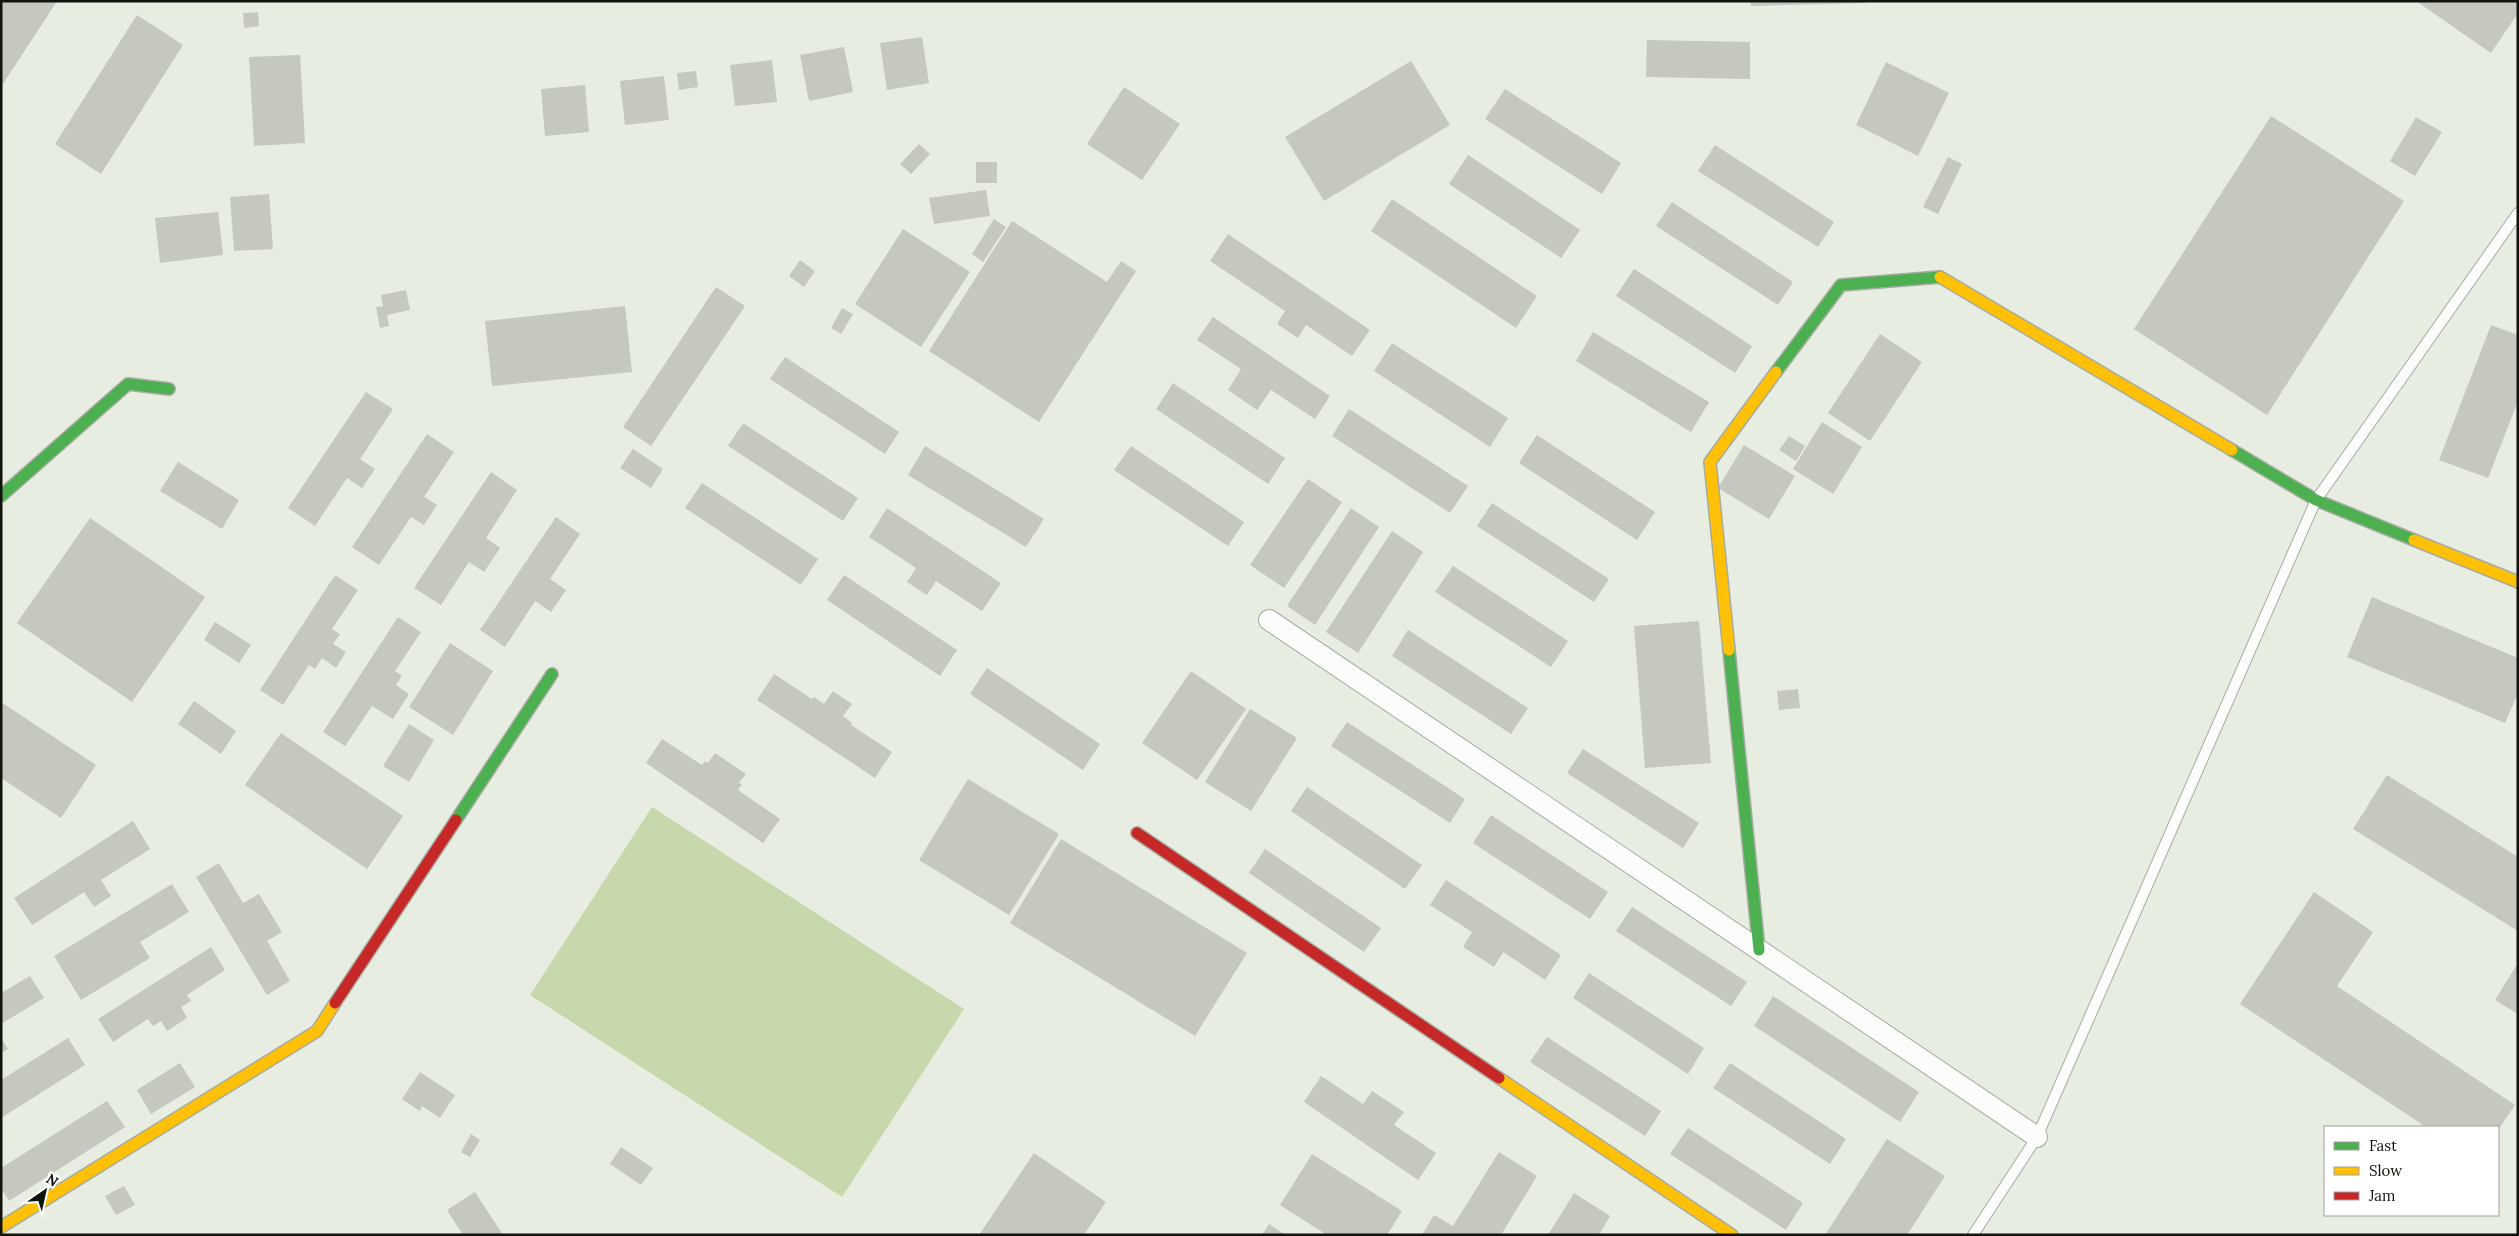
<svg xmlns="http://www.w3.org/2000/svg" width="2519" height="1236" font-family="Lora,serif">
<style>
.green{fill:#c6d8ac}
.building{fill:#c4c8bf}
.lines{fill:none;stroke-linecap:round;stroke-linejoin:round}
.lane-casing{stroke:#a7aba2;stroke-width:12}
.street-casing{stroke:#a7aba2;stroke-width:22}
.fast-casing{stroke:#a7aba2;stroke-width:14}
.slow-casing{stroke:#a7aba2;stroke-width:14}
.jam-casing{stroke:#a7aba2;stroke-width:14}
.lane{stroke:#fcfcfa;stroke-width:10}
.street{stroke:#fcfcfa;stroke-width:20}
.fast{stroke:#4caf50;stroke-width:11}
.slow{stroke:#ffc107;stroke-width:11}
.jam{stroke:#c62828;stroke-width:11}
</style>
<rect width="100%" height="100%" fill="#e8ede1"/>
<path class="green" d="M652 807 964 1009 842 1197 530 995Z"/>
<g class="building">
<path d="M1 1H57L1 87Z"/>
<path d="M1751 1H1867V3L1751 6Z"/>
<path d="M2416 1H2518V13L2491 53Z"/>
<path d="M258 12 259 26 244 28 243 13Z"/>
<path d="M137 15 183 45 101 174 55 144Z"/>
<path d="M922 37 929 83 887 90 880 43Z"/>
<path d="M1647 40 1750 42V79L1646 77Z"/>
<path d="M844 47 853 92 809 101 800 55Z"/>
<path d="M300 55 305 143 254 146 249 57Z"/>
<path d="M772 60 777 102 735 106 730 65Z"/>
<path d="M1411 61 1450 125 1324 201 1285 137Z"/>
<path d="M1886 62 1949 93 1918 156 1856 125Z"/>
<path d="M696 71 698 87 679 90 677 73Z"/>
<path d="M664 76 669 120 625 125 620 81Z"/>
<path d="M585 85 589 132 545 136 541 89Z"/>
<path d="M1124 87 1180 124 1142 180 1087 144Z"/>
<path d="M1505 89 1621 163 1602 194 1485 119Z"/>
<path d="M2271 116 2404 201 2267 415 2134 329Z"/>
<path d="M2416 117 2442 132 2415 176 2390 161Z"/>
<path d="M919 144 930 154 911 174 900 164Z"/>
<path d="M1715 145 1834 222 1818 247 1698 171Z"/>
<path d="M1468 155 1580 230 1561 258 1449 184Z"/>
<path d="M1948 157 1962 164 1938 214 1923 207Z"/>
<rect x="976" y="162" width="21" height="21"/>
<path d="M986 190 990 216 934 224 929 198Z"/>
<path d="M269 194 273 249 234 251 230 197Z"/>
<path d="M1392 199 1537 296 1516 328 1371 231Z"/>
<path d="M1672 202 1793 282 1778 305 1656 226Z"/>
<path d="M218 212 223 255 160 263 155 218Z"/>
<path d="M994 219 1006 227 983 262 972 254Z"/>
<path d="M1012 221 1107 282 1121 261 1136 271 1039 422 929 351Z"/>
<path d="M903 229 970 272 921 347 855 304Z"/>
<path d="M1228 234 1370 330 1352 356 1306 325 1298 338 1277 324 1285 311 1210 261Z"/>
<path d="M800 260 815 271 804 287 789 276Z"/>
<path d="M1634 269 1752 346 1735 373 1616 296Z"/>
<path d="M716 287 745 306 651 446 623 427Z"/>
<path d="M406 290 410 310 387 315 389 326 380 328 376 307 383 306 381 295Z"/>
<path d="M625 306 632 372 492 386 485 321Z"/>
<path d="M842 308 853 314 841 334 831 328Z"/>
<path d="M1213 317 1330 396 1315 419 1271 390 1257 410 1228 390 1241 369 1197 340Z"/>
<path d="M2491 325 2518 335V401L2488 478 2439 460Z"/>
<path d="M1593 332 1709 402 1691 432 1576 361Z"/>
<path d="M1880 334 1922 362 1870 441 1828 413Z"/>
<path d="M1392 343 1508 418 1490 447 1374 371Z"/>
<path d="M785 357 899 432 885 454 770 379Z"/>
<path d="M1173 383 1285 458 1268 484 1156 409Z"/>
<path d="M366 392 393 409 360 459 375 469 362 488 347 478 315 526 288 508Z"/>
<path d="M1349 409 1468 486 1450 513 1332 436Z"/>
<path d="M1822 422 1862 447 1833 494 1793 469Z"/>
<path d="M743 423 858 498 843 521 728 446Z"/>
<path d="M427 434 454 452 424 497 437 505 424 525 411 517 379 565 352 547Z"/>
<path d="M1537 435 1655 512 1637 540 1519 463Z"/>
<path d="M1789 436 1805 446 1796 461 1779 450Z"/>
<path d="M1744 445 1795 476 1769 519 1718 488Z"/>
<path d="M925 446 1044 519 1026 547 908 475Z"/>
<path d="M1131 446 1244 522 1228 546 1114 470Z"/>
<path d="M633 449 663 469 651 488 620 468Z"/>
<path d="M178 462 239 500 222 529 160 491Z"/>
<path d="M491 472 517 490 486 538 500 548 484 572 469 562 441 605 414 588Z"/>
<path d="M1308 479 1342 502 1284 588 1250 565Z"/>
<path d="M702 483 818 559 801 585 685 508Z"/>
<path d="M1492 503 1609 579 1594 602 1477 526Z"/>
<path d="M887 508 1001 583 982 611 936 581 927 595 907 582 916 568 869 537Z"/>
<path d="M1351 508 1379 527 1315 625 1287 606Z"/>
<path d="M556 517 580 534 550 579 566 590 551 612 535 601 505 647 480 630Z"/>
<path d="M90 518 205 597 132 702 17 623Z"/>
<path d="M1392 531 1423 552 1358 653 1326 632Z"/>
<path d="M1453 566 1568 641 1551 667 1435 592Z"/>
<path d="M335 575 358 590 332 629 340 634 333 644 346 652 336 668 322 658 315 669 309 665 283 705 260 690Z"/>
<path d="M844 575 957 650 940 676 827 600Z"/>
<path d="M2372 597 2518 658V693L2505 723 2347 657Z"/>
<path d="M398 617 421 632 395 671 402 676 396 685 409 694 393 719 372 706 345 746 323 732Z"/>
<path d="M1699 621 1711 763 1645 768 1634 626Z"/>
<path d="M215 622 251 645 239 663 204 640Z"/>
<path d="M1408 630 1528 708 1511 734 1392 656Z"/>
<path d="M450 643 493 671 453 735 409 707Z"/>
<path d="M987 668 1100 744 1083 770 970 694Z"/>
<path d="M1191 671 1246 709 1197 780 1142 743Z"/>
<path d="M774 674 812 699 814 697 824 704 833 691 852 704 843 716 852 723 851 725 892 752 875 778 757 700Z"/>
<path d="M1798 689 1800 708 1779 710 1777 691Z"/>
<path d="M194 701 236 731 221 754 178 724Z"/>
<path d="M1 702 96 765 61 818 1 778Z"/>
<path d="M1250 709 1297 738 1251 811 1205 782Z"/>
<path d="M1347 722 1465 799 1450 823 1331 746Z"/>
<path d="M409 724 434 740 409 782 383 766Z"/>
<path d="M281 733 403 816 367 869 245 785Z"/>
<path d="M662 739 702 765 705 761 708 763 715 753 746 774 739 783 742 784 738 790 780 819 763 843 646 763Z"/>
<path d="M1583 749 1699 823 1683 848 1567 773Z"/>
<path d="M2387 775 2518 857V931L2353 829Z"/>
<path d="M968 779 1059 834 1009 915 919 860Z"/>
<path d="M1307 787 1422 865 1405 889 1291 811Z"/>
<path d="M1491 815 1608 892 1590 919 1473 843Z"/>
<path d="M133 821 150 849 101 880 111 896 94 907 84 892 32 925 14 898Z"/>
<path d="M1061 839 1247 953 1195 1036 1010 923Z"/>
<path d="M1265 849 1381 928 1364 952 1249 873Z"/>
<path d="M219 863 243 903 259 894 282 932 267 941 290 981 267 995 196 877Z"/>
<path d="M1446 880 1561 955 1545 980 1503 952 1494 967 1463 947 1472 932 1430 905Z"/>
<path d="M172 884 189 912 140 942 150 958 81 1000 54 956Z"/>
<path d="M2314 892 2373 932 2337 986 2515 1105 2498 1130V1127H2426L2240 1004Z"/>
<path d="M1632 907 1747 982 1731 1006 1616 931Z"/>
<path d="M211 947 225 970 187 995 191 1001 181 1007 187 1018 167 1031 161 1021 153 1026 148 1019 113 1042 98 1019Z"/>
<path d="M2518 963V1014L2495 1000Z"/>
<path d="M1589 973 1704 1048 1688 1074 1573 998Z"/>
<path d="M30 976 44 998 1 1024V993Z"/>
<path d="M1773 996 1919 1092 1900 1122 1754 1026Z"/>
<path d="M1547 1037 1661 1111 1645 1136 1530 1062Z"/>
<path d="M1 1038 8 1049 1 1053Z"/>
<path d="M68 1038 85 1065 1 1118V1080Z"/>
<path d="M180 1063 195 1087 151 1114 137 1090Z"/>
<path d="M1730 1063 1846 1139 1830 1164 1713 1088Z"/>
<path d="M420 1072 455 1095 440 1118 422 1106 420 1111 402 1099Z"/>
<path d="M1321 1076 1363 1104 1372 1091 1404 1112 1394 1125 1436 1153 1418 1180 1304 1102Z"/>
<path d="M107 1101 125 1127 9 1201 1 1188V1168Z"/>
<path d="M1688 1128 1803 1203 1786 1230 1670 1154Z"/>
<path d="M471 1134 480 1140 470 1157 461 1152Z"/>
<path d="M1887 1139 1945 1176 1907 1235H1825Z"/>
<path d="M621 1147 653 1168 641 1185 610 1164Z"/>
<path d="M1499 1152 1537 1176 1501 1235H1422L1434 1215 1453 1226Z"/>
<path d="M1034 1153 1106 1202 1084 1235H979Z"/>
<path d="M1312 1154 1402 1211 1387 1235H1327L1280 1205Z"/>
<path d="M124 1186 135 1205 116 1215 105 1196Z"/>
<path d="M475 1192 503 1235H463L447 1210Z"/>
<path d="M1574 1193 1610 1216 1599 1235H1548Z"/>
<path d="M1269 1224 1286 1235H1262Z"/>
</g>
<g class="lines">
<g class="lane-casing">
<path id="lane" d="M1973 1235 2037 1137 2316 500 2518 213"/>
</g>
<g class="street-casing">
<path id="street" d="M1269 620 2037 1137"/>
</g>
<g class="fast-casing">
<g id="fast">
<path d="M1776 372 1841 285 1940 277"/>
<path d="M2232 450 2316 500 2414 540"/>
<path d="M1 496 128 384 169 389"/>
<path d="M1729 650 1759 950"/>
<path d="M456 820 552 674"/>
</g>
</g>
<g class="slow-casing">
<g id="slow">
<path d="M1940 277 2232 450"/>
<path d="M2414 540 2518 582"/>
<path d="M1729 650 1710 462 1776 372"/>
<path d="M1499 1078 1732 1235"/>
<path d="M1 1227 317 1031 335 1003"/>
</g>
</g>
<g class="jam-casing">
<g id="jam">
<path d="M1137 833 1499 1078"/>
<path d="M335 1003 456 820"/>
</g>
</g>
<use href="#lane" class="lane"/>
<use href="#street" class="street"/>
<use href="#fast" class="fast"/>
<use href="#slow" class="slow"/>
<use href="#jam" class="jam"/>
</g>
<rect width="2519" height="1236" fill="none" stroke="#11140c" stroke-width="5"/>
<rect x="2324" y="1126" width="175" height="90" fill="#ffffff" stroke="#a0a19e"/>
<rect x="2334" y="1142" width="25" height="8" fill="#4caf50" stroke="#a0a19e"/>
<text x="2369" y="1151" font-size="15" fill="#11140c">Fast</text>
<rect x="2334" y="1167" width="25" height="8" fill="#ffc107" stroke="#a0a19e"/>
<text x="2369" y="1176" font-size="15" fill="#11140c">Slow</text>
<rect x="2334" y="1192" width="25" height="8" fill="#c62828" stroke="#a0a19e"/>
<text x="2369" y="1201" font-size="15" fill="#11140c">Jam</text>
<g transform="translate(45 1191) rotate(34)" stroke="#ffffff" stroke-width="4" paint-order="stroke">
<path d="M0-4L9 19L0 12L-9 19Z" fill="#11140c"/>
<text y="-8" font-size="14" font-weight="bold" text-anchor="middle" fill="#11140c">N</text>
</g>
</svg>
